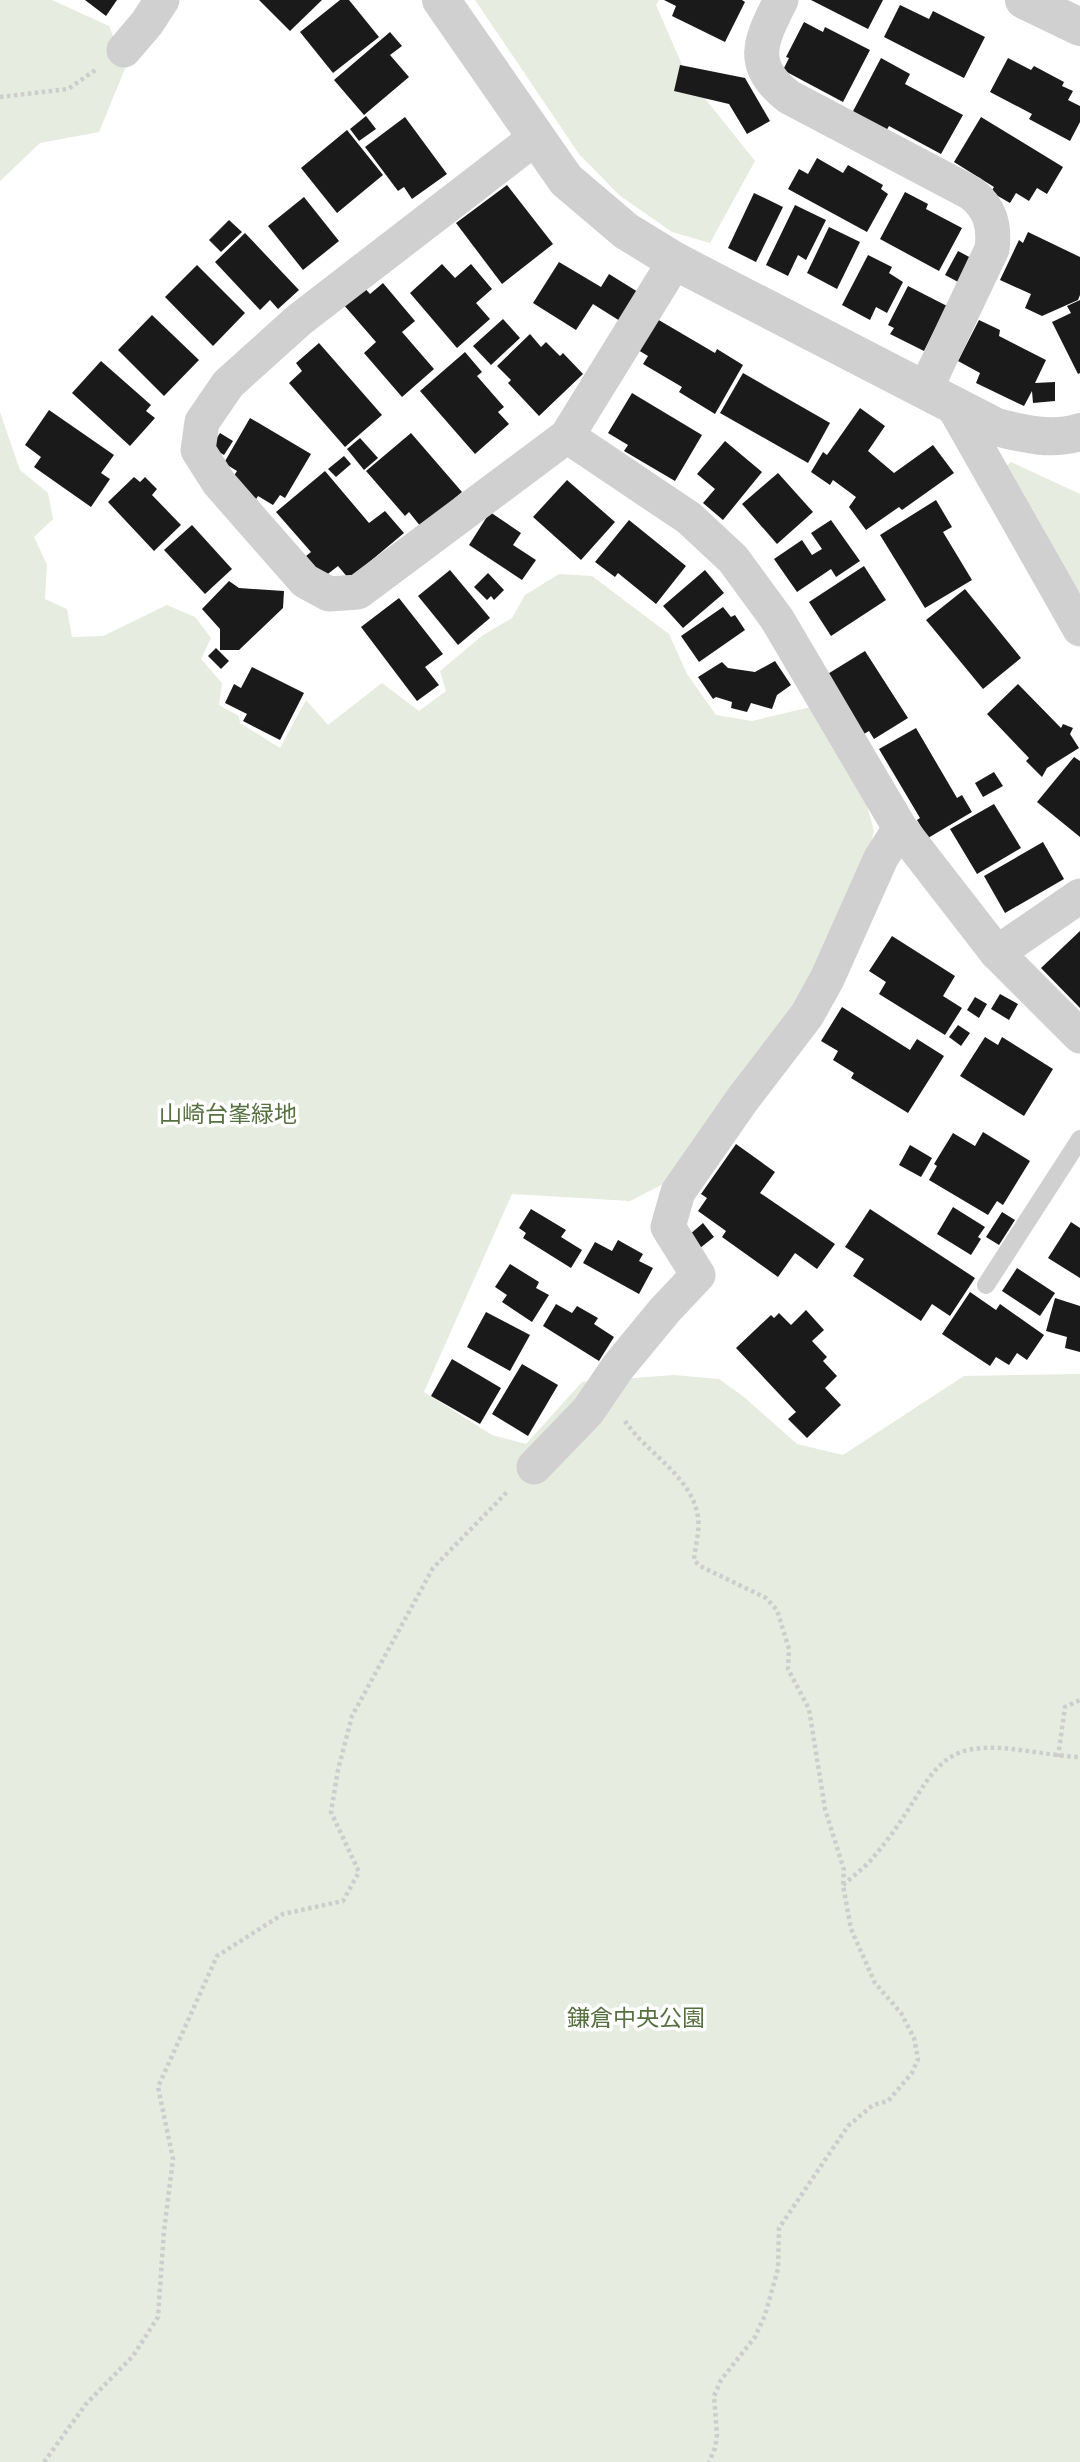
<svg xmlns="http://www.w3.org/2000/svg" width="1080" height="2462" font-family="'Open Sans','Noto Sans JP',sans-serif">
<style>
.green{fill:#e6ecdf}
.building{fill:#1a1a1a}
.lines{fill:none;stroke-linecap:round;stroke-linejoin:round}
.path{stroke:#cdcdcd;stroke-width:4.5;stroke-dasharray:3.5 3.5;stroke-linecap:butt}
.service{stroke:#d0d0d0;stroke-width:18}
.minor{stroke:#d0d0d0;stroke-width:35}
.tertiary{stroke:#d0d0d0;stroke-width:38}
.labels{text-anchor:middle;stroke-width:7;stroke-linejoin:round;paint-order:stroke}
.park-label{font-size:23px;fill:#56703f;stroke:#fff}
</style>
<rect width="100%" height="100%" fill="#fff"/>
<g class="green">
<path d="M0 0H52L109 26 126 66 99 132 40 143 0 181Z"/>
<path d="M475 0H659L656 5 687 76 755 161 710 243 672 232 619 195 579 154Z"/>
<path d="M0 412 20 470 48 493 53 519 34 537 47 565 45 599 67 609 72 637 103 636 167 605 195 617 211 638 201 659 222 683 219 705 239 716 240 723 280 748 306 700 328 725 382 683 419 711 446 691 440 671 483 635 512 618 525 595 559 574 592 576 669 634 687 674 716 715 752 721 815 706 863 791 874 831 866 863 816 974 671 1180 630 1201 512 1194 424 1392 492 1435 526 1444 582 1382 674 1375 719 1379 744 1397 797 1444 843 1455 964 1376 1080 1374V2462H0Z"/>
<path d="M1011 462 1080 494V591L1077 597 1005 467Z"/>
</g>
<g class="building">
<path d="M85 0H117L106 16Z"/>
<path d="M259 0H322L290 31Z"/>
<path d="M340 0H349L379 37 333 73 300 32Z"/>
<path d="M664 0H742L745 2 725 42 672 16 676 6Z"/>
<path d="M811 0H883L868 29Z"/>
<path d="M900 5 929 19 933 11 985 37 964 78 884 37Z"/>
<path d="M804 22 823 32 825 27 870 50 843 102 783 70 789 58 786 57Z"/>
<path d="M390 32 402 46 390 55 409 77 364 115 334 80Z"/>
<path d="M881 58 910 74 905 84 963 115 941 154 889 126 885 133 851 115Z"/>
<path d="M1008 58 1031 70 1034 66 1064 82 1062 86 1073 91 1068 100 1080 106V122L1070 141 1029 119 1032 114 990 92Z"/>
<path d="M680 65 745 78 770 121 747 134 729 104 674 91Z"/>
<path d="M366 116 376 129 359 141 350 129Z"/>
<path d="M405 117 447 174 412 199 404 187 398 191 365 147Z"/>
<path d="M981 117 1063 167 1047 194 1037 188 1029 201 1016 193 1010 203 991 192 994 187 954 162Z"/>
<path d="M347 130 383 175 337 213 301 168Z"/>
<path d="M817 158 843 173 848 165 883 185 881 189 888 194 867 232 788 189 799 169 808 174Z"/>
<path d="M507 185 553 244 502 284 456 223Z"/>
<path d="M905 192 928 204 926 209 962 228 939 271 880 239Z"/>
<path d="M754 193 783 207 756 262 728 248Z"/>
<path d="M304 197 339 241 303 270 268 226Z"/>
<path d="M795 205 826 220 806 260 798 255 788 276 766 265Z"/>
<path d="M229 220 242 232 221 252 209 240Z"/>
<path d="M829 227 860 242 837 289 807 273Z"/>
<path d="M1028 232 1080 257V295L1078 300 1042 316 1025 308 1031 294 1000 280 1019 240 1023 243Z"/>
<path d="M245 233 299 290 278 309 270 300 260 310 215 262Z"/>
<path d="M958 251 973 259 960 283 945 275Z"/>
<path d="M868 255 892 267 889 273 903 282 887 313 876 307 870 320 842 305Z"/>
<path d="M559 262 601 287 609 274 638 292 620 321 593 304 576 330 533 303Z"/>
<path d="M442 264 455 278 471 264 492 289 476 303 490 319 457 348 410 293Z"/>
<path d="M197 265 245 313 213 346 165 297Z"/>
<path d="M383 283 415 321 402 332 434 369 402 397 364 353 376 342 343 304 363 286 370 294Z"/>
<path d="M908 286 947 306 924 351 890 334 894 328 888 325Z"/>
<path d="M1080 300V373L1078 374 1052 322 1071 313 1067 306Z"/>
<path d="M152 315 199 360 164 396 118 350Z"/>
<path d="M503 319 520 338 491 365 473 346Z"/>
<path d="M657 319 715 353 717 349 743 365 715 414 679 392 682 387 643 364 648 356 638 350Z"/>
<path d="M979 320 1000 330 999 336 1046 360 1035 383 1055 382V401L1033 403 1032 391 1024 406 976 383 980 373 958 361Z"/>
<path d="M530 334 541 347 546 342 560 356 563 353 583 374 539 416 508 383 511 380 497 366Z"/>
<path d="M319 343 382 415 345 447 289 383 302 371 296 363Z"/>
<path d="M465 352 482 372 477 376 504 407 498 412 509 424 475 454 420 391Z"/>
<path d="M101 361 151 405 146 411 155 418 130 446 72 393Z"/>
<path d="M743 373 830 423 808 463 720 413Z"/>
<path d="M632 393 702 435 675 481 624 451 628 445 608 433Z"/>
<path d="M860 408 885 426 868 451 894 473 933 445 954 473 902 510 899 507 866 530 849 507 856 497 833 480 830 485 811 472 823 452 827 455Z"/>
<path d="M49 410 114 455 101 473 110 479 91 507 34 467 41 457 25 445Z"/>
<path d="M250 418 311 454 285 498 280 495 273 505 258 496 253 504 232 479 237 471 224 463Z"/>
<path d="M220 433 233 441 224 455 211 447Z"/>
<path d="M411 433 462 492 421 527 409 512 405 516 366 471Z"/>
<path d="M360 438 378 458 364 470 347 449Z"/>
<path d="M725 441 762 472 723 520 703 503 715 489 697 474Z"/>
<path d="M344 456 351 464 336 477 328 469Z"/>
<path d="M325 471 369 523 385 511 404 533 349 579 338 566 324 577 306 556 311 552 276 512Z"/>
<path d="M778 473 813 512 777 544 742 504Z"/>
<path d="M134 477 140 482 145 477 157 489 152 495 181 525 154 551 108 502Z"/>
<path d="M567 480 615 522 581 560 533 517Z"/>
<path d="M936 500 952 527 943 532 972 580 925 608 880 535Z"/>
<path d="M490 512 521 533 513 545 536 560 522 580 469 545Z"/>
<path d="M629 520 686 566 656 604 618 573 615 577 595 562Z"/>
<path d="M831 520 860 561 836 577 831 569 797 592 774 559 802 540 812 555 822 549 811 533Z"/>
<path d="M192 525 232 569 205 594 164 550Z"/>
<path d="M864 566 886 600 831 636 809 602Z"/>
<path d="M450 570 490 618 458 645 418 596Z"/>
<path d="M705 570 724 593 683 628 663 606Z"/>
<path d="M488 573 504 590 494 600 491 596 487 600 474 587Z"/>
<path d="M229 581 239 588 284 591 283 608 239 650H220V629L202 609Z"/>
<path d="M965 589 1021 658 983 689 926 620Z"/>
<path d="M399 598 443 654 425 667 439 685 417 701 361 627Z"/>
<path d="M723 607 731 617 735 615 745 630 699 662 681 636Z"/>
<path d="M216 648 229 661 221 669 208 656Z"/>
<path d="M865 651 908 718 874 739 869 731 864 734 826 675Z"/>
<path d="M775 661 791 685 777 695 772 709 751 703 747 712 731 708 732 702 716 697 713 699 698 677 722 662 728 668 755 672Z"/>
<path d="M252 667 304 693 280 740 243 721 247 714 225 703 234 684 241 688Z"/>
<path d="M1018 684 1061 728 1063 724 1073 728 1070 734 1079 748 1047 768 1042 777 1026 761 1029 758 987 714Z"/>
<path d="M916 728 957 798 962 795 972 812 928 838 917 820 920 818 879 749Z"/>
<path d="M1074 757 1080 761V837L1037 802Z"/>
<path d="M994 772 1003 786 983 797 975 783Z"/>
<path d="M994 804 1021 848 977 874 950 829Z"/>
<path d="M1043 842 1064 879 1005 913 984 876Z"/>
<path d="M1080 931V1008L1041 968Z"/>
<path d="M892 936 955 976 943 996 962 1008 945 1035 879 994 886 982 869 971Z"/>
<path d="M1000 994 1018 1004 1009 1020 991 1009Z"/>
<path d="M975 997 987 1004 979 1018 967 1010Z"/>
<path d="M842 1007 910 1050 917 1039 944 1056 908 1113 851 1078 854 1073 833 1060 838 1051 821 1041Z"/>
<path d="M958 1025 970 1033 961 1046 949 1037Z"/>
<path d="M985 1037 998 1045 1002 1037 1053 1069 1024 1116 960 1076Z"/>
<path d="M983 1132 1030 1161 1003 1205 997 1201 988 1215 929 1180 937 1166 934 1164 953 1133 975 1146Z"/>
<path d="M736 1144 775 1172 760 1193 835 1244 817 1269 795 1253 778 1277 722 1237 726 1231 698 1211 707 1198 701 1194Z"/>
<path d="M910 1145 932 1158 921 1177 899 1165Z"/>
<path d="M953 1207 985 1227 978 1237 981 1239 971 1255 937 1234Z"/>
<path d="M531 1209 566 1230 561 1237 582 1250 571 1268 523 1238 526 1233 519 1228Z"/>
<path d="M870 1209 975 1278 950 1316 932 1304 921 1321 853 1276 864 1259 845 1247Z"/>
<path d="M1002 1212 1015 1220 999 1245 986 1237Z"/>
<path d="M1071 1222 1080 1228V1278L1048 1258Z"/>
<path d="M703 1223 714 1237 700 1248 689 1235Z"/>
<path d="M618 1240 643 1254 639 1261 653 1268 639 1294 583 1263 595 1242 612 1251Z"/>
<path d="M510 1264 539 1282 536 1288 549 1295 532 1322 502 1302 507 1295 495 1287Z"/>
<path d="M1017 1268 1055 1293 1040 1316 1002 1291Z"/>
<path d="M970 1292 996 1310 1000 1304 1044 1335 1027 1360 1017 1353 1009 1365 996 1357 990 1366 942 1334Z"/>
<path d="M1055 1298 1080 1306V1352L1065 1348 1067 1337 1046 1331Z"/>
<path d="M556 1304 572 1313 577 1306 598 1318 594 1324 614 1337 599 1361 543 1326Z"/>
<path d="M806 1310 824 1330 812 1341 827 1357 823 1361 837 1376 825 1388 841 1405 807 1438 788 1419 796 1412 736 1348 771 1315 774 1318 779 1313 791 1325Z"/>
<path d="M486 1312 530 1335 510 1371 467 1347Z"/>
<path d="M452 1359 501 1388 480 1424 431 1396Z"/>
<path d="M522 1364 558 1385 528 1436 492 1414Z"/>
</g>
<g class="lines">
<g class="path">
<path d="M0 97 68 89 97 69"/>
<path d="M625 1421C646 1453 692 1476 698 1517 700 1531 695 1546 694 1560L700 1566 766 1598 777 1610 789 1649 788 1669 809 1709 825 1809 844 1870 843 1885 851 1929 875 1983 901 2013 914 2038 918 2059 912 2073 888 2101 873 2105 848 2126 779 2228 778 2269 765 2315 755 2337 721 2380 714 2396 717 2435 715 2448 709 2462"/>
<path d="M1058 1757 1065 1707 1080 1700"/>
<path d="M843 1885C852 1877 863 1869 871 1860 883 1846 896 1829 906 1813 924 1786 938 1754 973 1749 1008 1744 1045 1756 1080 1757"/>
<path d="M44 2462 86 2404 133 2356 158 2317 164 2231 173 2159 158 2087 217 1956 283 1914 343 1901 359 1872 331 1812 338 1770 352 1716 433 1568 508 1491"/>
</g>
<path class="service" d="M986 1285 1080 1139"/>
<g class="minor">
<path d="M781 0C761 40 747 65 789 97L971 193C990 208 995 225 992 249L925 390"/>
<path d="M124 50 147 23 162 0"/>
<path d="M535 138 299 320 228 384 202 422 198 450 219 483 305 581 329 594 358 592 567 436 675 261"/>
<path d="M954 407 1080 629"/>
<path d="M567 436 689 518 733 559 777 619 900 828 997 953 1080 1036"/>
<path d="M997 953 1080 896"/>
<path d="M534 1467 588 1411 618 1367 665 1310 698 1275 668 1227 678 1192 742 1100 807 1015 827 979 881 858 900 828"/>
</g>
<g class="tertiary">
<path d="M441 0 566 180 626 231 675 261 996 427C1024 434 1052 441 1080 432"/>
<path d="M1024 0 1080 27"/>
</g>
</g>
<g class="labels">
<g class="park-label">
<text x="228" y="1122">山崎台峯緑地</text>
<text x="636" y="2026">鎌倉中央公園</text>
</g>
</g>
</svg>
